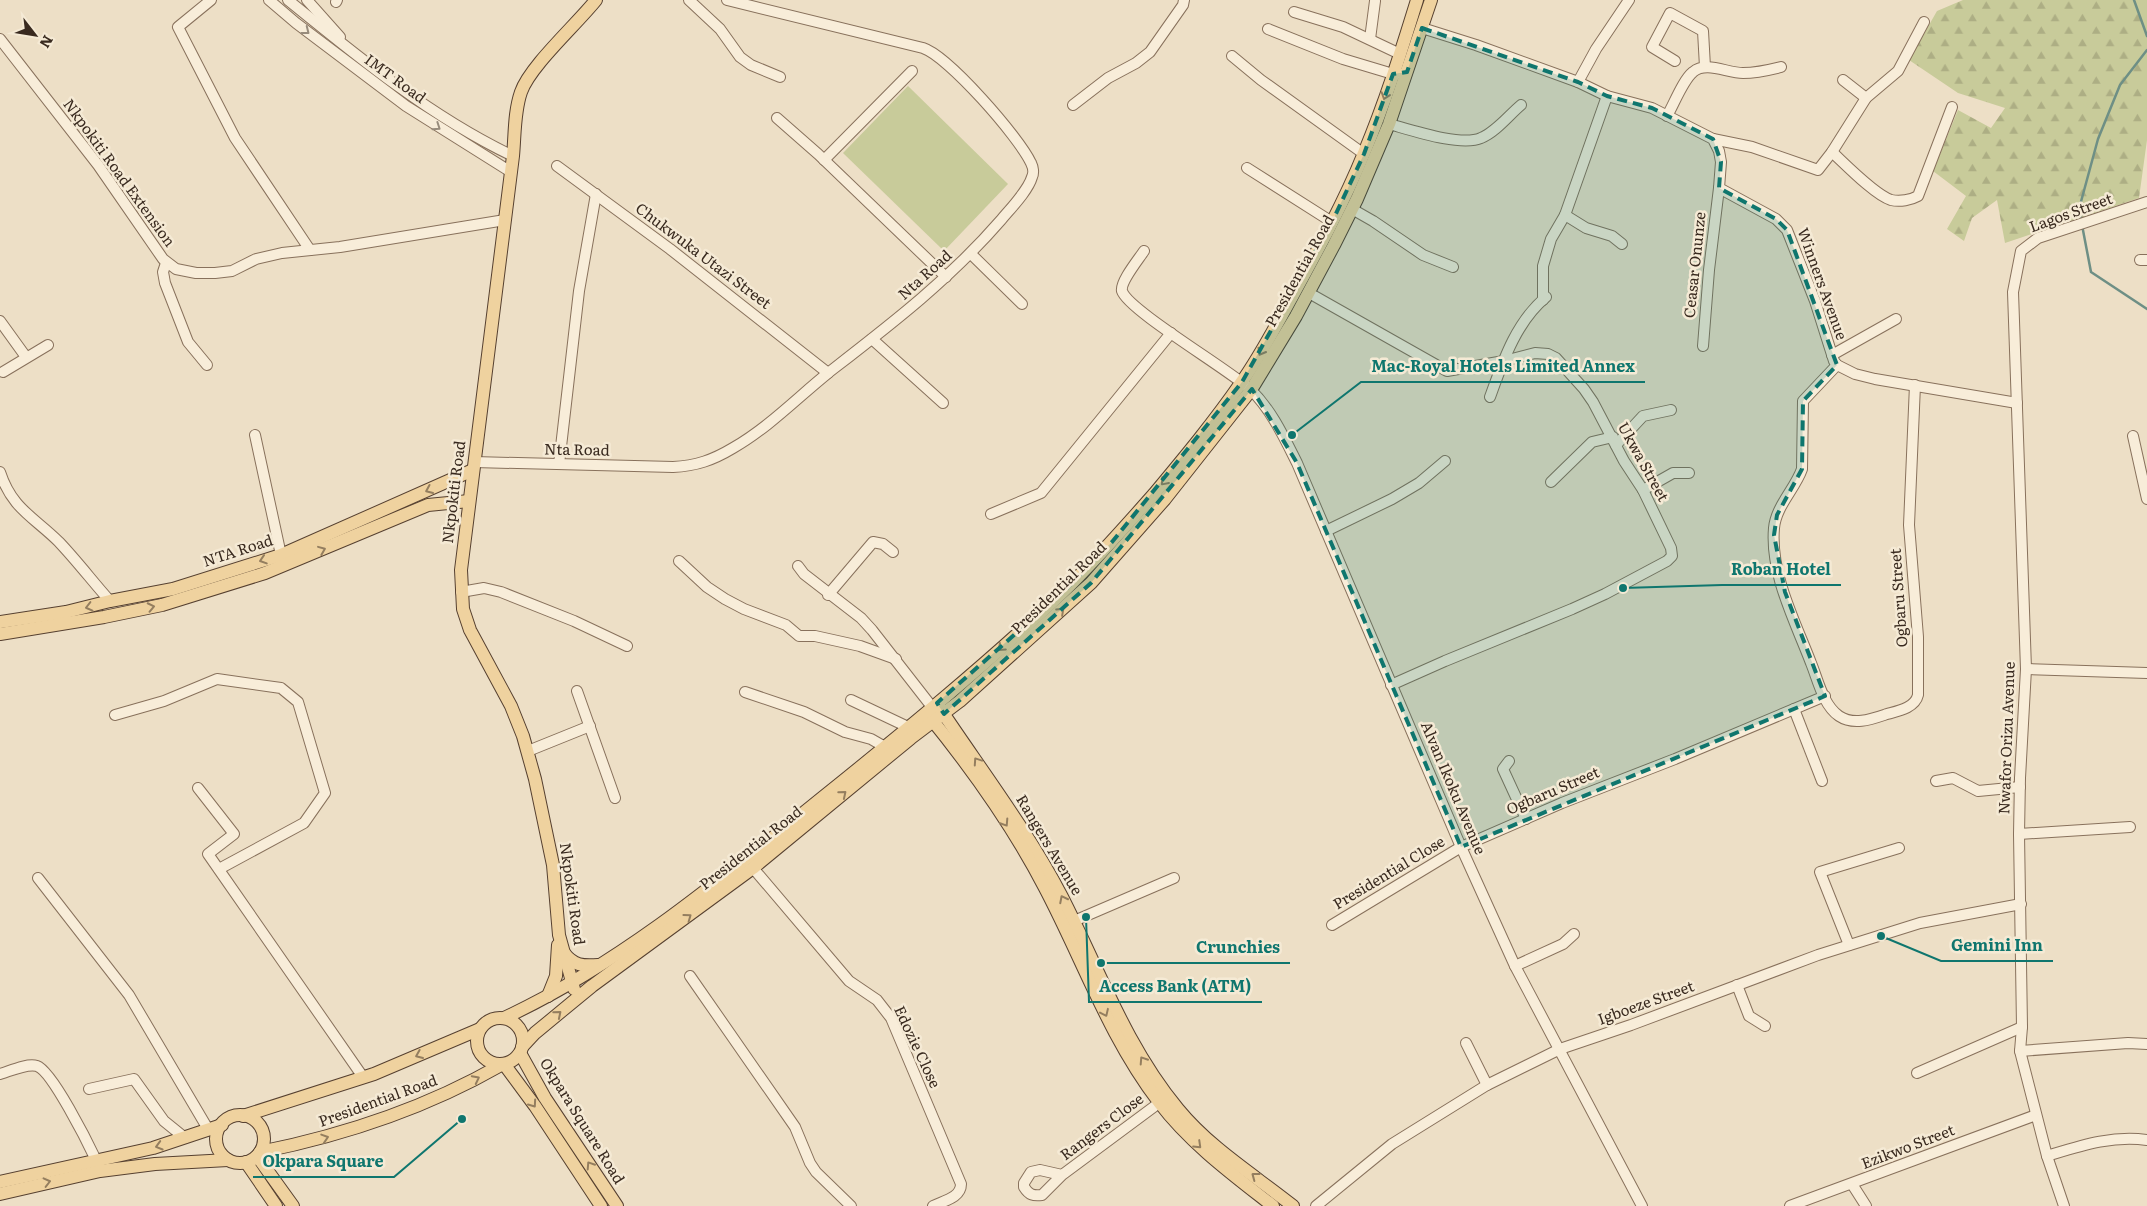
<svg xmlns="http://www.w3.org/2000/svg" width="2147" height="1206" font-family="Literata,serif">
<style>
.green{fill:#c8cb9a}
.forest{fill:url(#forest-firs)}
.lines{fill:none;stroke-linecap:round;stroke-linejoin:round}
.stream{stroke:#6e8f85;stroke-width:2.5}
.minor-casing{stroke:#88715c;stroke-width:12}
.major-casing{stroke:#564030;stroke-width:14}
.minor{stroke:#f8edd9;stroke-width:10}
.major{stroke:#efd29f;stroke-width:12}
.oneway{stroke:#988c7c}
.oneway2{stroke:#947e5f}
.marked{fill:#0f766e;fill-opacity:0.2;stroke:#0f766e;stroke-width:4;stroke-dasharray:10 6;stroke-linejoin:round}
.labels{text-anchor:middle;stroke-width:5;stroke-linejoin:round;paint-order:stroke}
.street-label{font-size:15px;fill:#392a1f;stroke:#f5ead5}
.leader{fill:none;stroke:#0f766e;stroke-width:2}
.callout-dot{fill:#0f766e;stroke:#f5ead5;stroke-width:2}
.callout-label{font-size:16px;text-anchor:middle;font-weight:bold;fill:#0f766e;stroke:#f5ead5;stroke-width:5;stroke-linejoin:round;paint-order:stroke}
</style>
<defs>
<pattern id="forest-firs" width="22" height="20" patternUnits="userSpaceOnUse" patternTransform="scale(1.25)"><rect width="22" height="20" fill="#c8cb9a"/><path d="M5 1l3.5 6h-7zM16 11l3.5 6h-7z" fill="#adae84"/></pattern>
</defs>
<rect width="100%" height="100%" fill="#eddfc6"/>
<path class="green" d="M908 86 1008 184 944 251 843 153Z"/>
<path class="forest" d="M1963 0H2147V140L2139 198 2005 243 1997 200 1972 218 1964 241 1947 229 1966 196 1933 171 1958 110 1991 128 2005 108 1958 93 1909 60 1937 11Z"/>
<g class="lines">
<g class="stream">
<path d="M2134 0 2147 36"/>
<path d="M2081 220 2079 209 2098 139 2120 85 2147 50"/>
<path d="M2082 225 2091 272 2147 309"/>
</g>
<g class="minor-casing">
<g id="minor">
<path d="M211 0 178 27 235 138 310 250"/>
<path d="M269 0 296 23 406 106 511 172"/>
<path d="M288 0C358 57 431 117 513 156"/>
<path d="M307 0 340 37"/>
<path d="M689 0 720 29 740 57 751 65 780 77"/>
<path d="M336 2 337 0"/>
<path d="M1294 12 1343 27 1400 54"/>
<path d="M1422 28 1476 45 1578 82 1607 96 1652 108 1713 139 1719 151 1721 162 1719 188 1776 219 1787 230 1815 301 1834 361 1837 365 1855 374 1875 379 2017 403"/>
<path d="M1268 29 1343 59 1393 74 1399 73"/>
<path d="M0 39 98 165 163 259 176 269 196 273H215L232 271 256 259 282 253 340 247 505 220"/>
<path d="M1370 39 1375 1"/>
<path d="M1232 56 1261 80 1364 154"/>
<path d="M1675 61 1652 47 1670 13 1703 31 1705 67"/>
<path d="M1843 80 1866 98"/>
<path d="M1578 82 1596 49 1629 0"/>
<path d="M1073 105 1108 78 1136 63 1150 52 1183 5 1184 0"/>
<path d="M1667 116C1674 104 1683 80 1693 72 1706 61 1727 73 1743 73 1756 73 1769 70 1781 67"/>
<path d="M777 118 818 154 946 277"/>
<path d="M1389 124C1411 130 1461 147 1481 138 1496 132 1509 115 1521 105"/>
<path d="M1713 139 1752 147 1818 170 1832 152 1866 98 1898 71 1924 22"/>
<path d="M1832 152C1845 164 1875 195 1891 200 1900 202 1911 200 1918 196L1952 107"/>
<path d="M824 160 912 71"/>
<path d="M557 166 670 249 828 373"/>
<path d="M1247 168 1332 222"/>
<path d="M1352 209 1373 221 1423 255 1453 267"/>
<path d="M1565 215 1586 228 1612 236 1622 244"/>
<path d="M1144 251C1138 260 1120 282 1122 291 1128 310 1228 369 1250 389 1271 409 1284 437 1297 463L1461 847 1515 966 1642 1206"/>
<path d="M971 254 1022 304"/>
<path d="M2140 260H2147"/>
<path d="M166 263 163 272 165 283 188 342 207 365"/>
<path d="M1309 293 1447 371 1504 361 1535 353 1548 354 1556 358 1584 389 1593 402 1624 461 1643 490 1671 548 1672 556 1667 561 1605 594 1572 609 1445 661 1391 685"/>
<path d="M1543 300V266L1551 239 1565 215 1607 96"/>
<path d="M0 321 26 357"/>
<path d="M872 339 943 403"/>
<path d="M1703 346 1709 270 1719 188"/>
<path d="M1832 355 1896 319"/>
<path d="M1837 365 1803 401 1802 469C1795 489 1776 506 1774 528 1770 574 1795 621 1811 663 1818 680 1823 705 1839 716 1854 726 1872 719 1887 714 1898 711 1915 708 1918 695V637L1909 525 1915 385"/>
<path d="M3 372 48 345"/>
<path d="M1490 397C1503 361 1516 322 1546 297"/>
<path d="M255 435 281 555"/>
<path d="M2133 436 2147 499"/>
<path d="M1616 445 1643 416 1671 410"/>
<path d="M474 462 673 467C696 466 713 460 733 448 768 428 797 398 828 373 890 325 949 280 1001 220 1010 209 1028 191 1032 177 1034 173 1033 167 1031 163 1019 137 948 56 923 48L727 0"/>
<path d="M559 464 579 291 596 194"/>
<path d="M0 472C12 509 34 517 59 542 77 561 93 582 110 601"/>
<path d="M1551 482 1592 442 1613 437"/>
<path d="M1643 490 1673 473H1689"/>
<path d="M991 514 1041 493 1171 333"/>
<path d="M1326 531 1392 499 1419 483 1445 461"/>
<path d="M679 561 707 587 725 599 744 609 786 625 799 636H815L860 646 896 659"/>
<path d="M798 566 804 574 861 618 872 630 932 707"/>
<path d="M461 592 484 588 501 592 574 621 627 646"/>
<path d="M828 595 873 542 883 544 893 552"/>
<path d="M2026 669 2147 673"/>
<path d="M577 691 615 798"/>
<path d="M745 692 804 712 845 732 871 739 885 747"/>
<path d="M851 700 908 727"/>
<path d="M1794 709 1822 781"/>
<path d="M115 715 164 701 217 679 281 688 298 702 325 793 304 823 219 869"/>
<path d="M528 751 590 726"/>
<path d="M1509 761 1503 769 1526 819"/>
<path d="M1936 781 1953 778 1978 791 2020 787"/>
<path d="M198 788 234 834 208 854 363 1077"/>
<path d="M2019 834 2130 827"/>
<path d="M753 868 849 981 877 1000 891 1018 961 1184C961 1198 943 1201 933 1206"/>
<path d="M38 878 129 995 208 1129"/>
<path d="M1074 921 1174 878"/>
<path d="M1332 925 1461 847 1562 803 1675 759 1825 696"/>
<path d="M1849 945 1820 872 1899 848"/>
<path d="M1515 966 1563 944 1574 934"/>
<path d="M690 976 795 1127 810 1163 816 1172 851 1206"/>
<path d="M1737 985 1749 1016 1765 1026"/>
<path d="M1466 1043 1487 1085"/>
<path d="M2020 1051 2128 1043 2147 1044"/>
<path d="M1917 1073 2022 1027"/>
<path d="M0 1074C10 1071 27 1063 37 1066 52 1071 88 1143 96 1160"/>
<path d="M89 1089 134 1079 164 1121 185 1138"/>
<path d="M2047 1156C2080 1146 2112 1135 2147 1140"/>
<path d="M1062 1175 1040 1170 1031 1172 1024 1183V1187C1029 1195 1033 1196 1042 1195L1062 1175 1159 1103"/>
<path d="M1852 1184 1866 1206"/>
<path d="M1316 1206 1392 1144 1487 1085 1560 1049 1631 1025 1818 955 1920 923 2021 904"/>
<path d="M1790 1206 2036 1115"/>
<path d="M2064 1206 2047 1156 2020 1051 2022 1027 2019 834 2020 778 2026 669 2013 292 2021 251 2038 238 2147 202"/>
</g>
</g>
<g class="major-casing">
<g id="major">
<path d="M0 622 66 612 110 601 173 589 281 555 473 470"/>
<path d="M0 634 104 617 162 605 265 573 428 505 469 501"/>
<path d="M939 707C981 770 1027 830 1062 897 1099 969 1125 1045 1178 1109 1210 1148 1254 1175 1293 1206"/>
<path d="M929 716C972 769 1014 828 1045 888 1083 960 1109 1037 1159 1102 1190 1143 1232 1174 1273 1206"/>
<path d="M564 953C574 966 583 966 598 965"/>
<path d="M574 989 559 935 553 865 535 779 523 736 511 706 470 630 463 609 461 570 513 156C515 135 514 112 521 92 530 66 577 24 596 0"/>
<path d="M548 996 556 976 558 945"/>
<circle cx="500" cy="1041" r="23"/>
<path d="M504 1018C619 965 723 878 822 798 904 732 986 665 1063 592 1095 561 1124 528 1154 494 1184 458 1214 422 1241 383 1259 358 1273 331 1288 304 1315 255 1343 205 1364 153 1385 103 1401 52 1417 0"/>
<path d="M522 1047 535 1033 592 986 753 868 911 738 960 701 1091 583 1165 499 1251 390 1296 316 1334 245 1357 199 1389 124 1431 0"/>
<path d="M520 1053 545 1098 617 1206"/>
<path d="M504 1064 535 1106 601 1206"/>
<circle cx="240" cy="1139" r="24"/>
<path d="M243 1116 374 1074 480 1029"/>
<path d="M260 1152C345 1135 426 1108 501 1065"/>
<path d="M257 1156 293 1206"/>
<path d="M246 1162 276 1206"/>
<path d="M0 1182 153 1148 222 1125"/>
<path d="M0 1194 100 1171 155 1164 228 1160"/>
</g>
</g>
<use href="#minor" class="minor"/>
<use href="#major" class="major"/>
</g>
<defs><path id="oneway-chevron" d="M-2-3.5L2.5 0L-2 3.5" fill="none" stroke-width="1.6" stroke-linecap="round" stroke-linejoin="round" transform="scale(1.25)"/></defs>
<g class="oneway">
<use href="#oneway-chevron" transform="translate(306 31) rotate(38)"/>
<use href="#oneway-chevron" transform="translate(437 127) rotate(34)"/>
</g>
<g class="oneway2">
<use href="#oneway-chevron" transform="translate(1385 96) rotate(109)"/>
<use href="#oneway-chevron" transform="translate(1261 352) rotate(120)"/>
<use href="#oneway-chevron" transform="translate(1164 482) rotate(131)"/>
<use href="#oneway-chevron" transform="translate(429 490) rotate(156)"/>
<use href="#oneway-chevron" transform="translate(322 550) rotate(-22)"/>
<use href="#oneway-chevron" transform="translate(263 560) rotate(162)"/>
<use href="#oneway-chevron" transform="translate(89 607) rotate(166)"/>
<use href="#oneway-chevron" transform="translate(151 607) rotate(-12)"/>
<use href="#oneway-chevron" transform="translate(1061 611) rotate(-43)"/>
<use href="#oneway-chevron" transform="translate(1001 648) rotate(138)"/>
<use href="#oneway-chevron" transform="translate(977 761) rotate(-124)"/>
<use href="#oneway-chevron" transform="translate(843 794) rotate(-40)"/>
<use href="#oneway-chevron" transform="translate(1005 823) rotate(57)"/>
<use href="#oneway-chevron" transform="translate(1063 899) rotate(-117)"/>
<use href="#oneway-chevron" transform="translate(688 917) rotate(-36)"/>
<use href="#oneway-chevron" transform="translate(1105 1013) rotate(65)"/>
<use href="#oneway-chevron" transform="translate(558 1014) rotate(-40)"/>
<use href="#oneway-chevron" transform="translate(419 1055) rotate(157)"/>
<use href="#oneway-chevron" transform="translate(1143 1060) rotate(-123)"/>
<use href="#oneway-chevron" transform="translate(476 1079) rotate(-27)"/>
<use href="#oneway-chevron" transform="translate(533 1104) rotate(55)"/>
<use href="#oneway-chevron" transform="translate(325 1138) rotate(-18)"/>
<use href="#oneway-chevron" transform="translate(1198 1145) rotate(44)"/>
<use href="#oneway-chevron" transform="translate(159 1146) rotate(164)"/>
<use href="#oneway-chevron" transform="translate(590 1165) rotate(-123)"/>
<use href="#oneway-chevron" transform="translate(1255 1176) rotate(-143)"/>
<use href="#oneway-chevron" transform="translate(47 1182) rotate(-14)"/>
</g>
<path class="marked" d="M1422 28 1578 82 1607 96 1652 108 1713 139 1721 162 1719 188 1776 219 1787 230 1837 365 1803 401 1802 469 1777 515 1774 535 1785 592 1825 696 1461 847 1297 463 1252 389 1091 583 944 714 937 703 1064 591 1112 542 1242 382 1332 222 1364 154 1393 74 1407 72Z"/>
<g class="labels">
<g class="street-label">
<text transform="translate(395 79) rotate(36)" y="5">IMT Road</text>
<text transform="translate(119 173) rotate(54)" y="5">Nkpokiti Road Extension</text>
<text transform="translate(2071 213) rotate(-20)" y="5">Lagos Street</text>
<text transform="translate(703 256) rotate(37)" y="5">Chukwuka Utazi Street</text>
<text transform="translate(1695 265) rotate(-84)" y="5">Ceasar Onunze</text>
<text transform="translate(1300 271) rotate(-61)" y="5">Presidential Road</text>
<text transform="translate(925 275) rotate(-42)" y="5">Nta Road</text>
<text transform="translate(1822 284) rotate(70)" y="5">Winners Avenue</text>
<text transform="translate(577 450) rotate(1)" y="5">Nta Road</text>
<text transform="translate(1643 462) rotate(61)" y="5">Ukwa Street</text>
<text transform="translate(454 492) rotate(-83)" y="5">Nkpokiti Road</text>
<text transform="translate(238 551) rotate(-18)" y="5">NTA Road</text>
<text transform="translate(1059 588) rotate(-44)" y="5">Presidential Road</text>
<text transform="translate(1899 598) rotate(-94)" y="5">Ogbaru Street</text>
<text transform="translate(2007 738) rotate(-88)" y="5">Nwafor Orizu Avenue</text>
<text transform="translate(1453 788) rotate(67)" y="5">Alvan Ikoku Avenue</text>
<text transform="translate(1553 791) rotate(-23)" y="5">Ogbaru Street</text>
<text transform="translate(1049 845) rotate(59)" y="5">Rangers Avenue</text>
<text transform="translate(751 848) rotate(-38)" y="5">Presidential Road</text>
<text transform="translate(1389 873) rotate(-31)" y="5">Presidential Close</text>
<text transform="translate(572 894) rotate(82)" y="5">Nkpokiti Road</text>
<text transform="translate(1646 1003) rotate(-20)" y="5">Igboeze Street</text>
<text transform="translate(917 1047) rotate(65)" y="5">Edozie Close</text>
<text transform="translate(378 1101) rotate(-20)" y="5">Presidential Road</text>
<text transform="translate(582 1121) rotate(58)" y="5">Okpara Square Road</text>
<text transform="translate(1102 1127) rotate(-37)" y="5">Rangers Close</text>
<text transform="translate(1908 1147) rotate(-21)" y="5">Ezikwo Street</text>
</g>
</g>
<path class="leader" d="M1292 435L1361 382H1645M1623 588L1722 585H1841M1881 936L1941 961H2053M1101 963L1185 963H1290M1086 917L1089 1002H1262M462 1119L394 1177H253"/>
<g class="callout-dot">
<circle cx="1292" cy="435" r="5"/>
<circle cx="1623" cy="588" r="5"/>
<circle cx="1881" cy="936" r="5"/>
<circle cx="1101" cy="963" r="5"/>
<circle cx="1086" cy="917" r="5"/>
<circle cx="462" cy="1119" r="5"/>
</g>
<g class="callout-label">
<text x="1503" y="372">Mac-Royal Hotels Limited Annex</text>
<text x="1781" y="575">Roban Hotel</text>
<text x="1997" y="951">Gemini Inn</text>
<text x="1238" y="953">Crunchies</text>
<text x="1175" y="992">Access Bank (ATM)</text>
<text x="323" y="1167">Okpara Square</text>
</g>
<g transform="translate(35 35) rotate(121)" stroke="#f5ead5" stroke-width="4" paint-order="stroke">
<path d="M0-4L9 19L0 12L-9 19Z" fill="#392a1f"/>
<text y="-8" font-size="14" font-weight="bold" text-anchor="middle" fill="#392a1f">N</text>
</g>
</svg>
